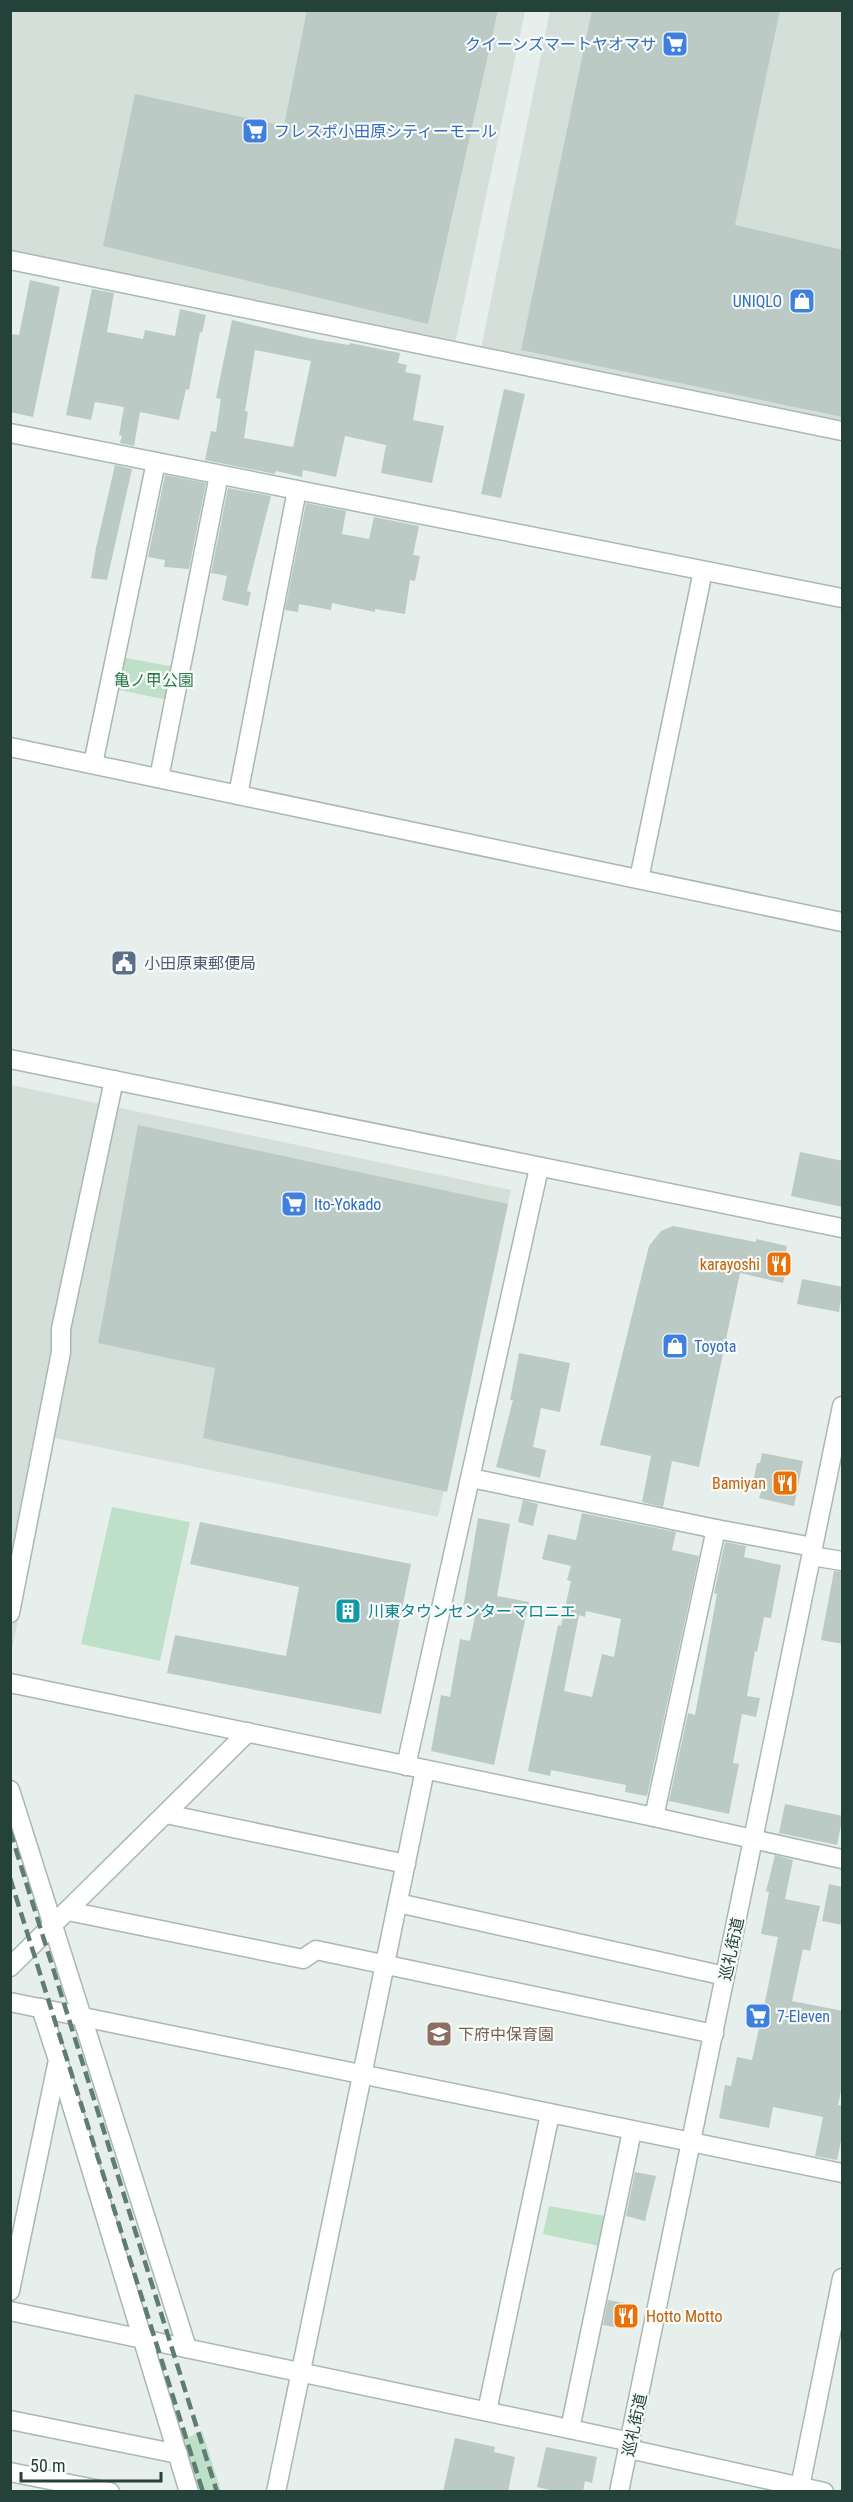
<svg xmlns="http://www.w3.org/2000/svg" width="853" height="2502" font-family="'Roboto Condensed','Noto Sans JP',sans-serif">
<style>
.built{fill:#d4dfda}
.green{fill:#bfe0c8}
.building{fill:#bbcac4;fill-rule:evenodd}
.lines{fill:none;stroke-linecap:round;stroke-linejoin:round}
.minor-casing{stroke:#a8b8b2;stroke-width:21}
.minor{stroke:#fff;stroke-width:18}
.rail{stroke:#5f7d75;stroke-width:4.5;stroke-dasharray:12 6;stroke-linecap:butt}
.labels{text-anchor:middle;stroke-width:4.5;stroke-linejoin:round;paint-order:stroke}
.shop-label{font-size:16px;fill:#366cbe;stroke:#f7fbf9;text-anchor:start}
.park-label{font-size:16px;fill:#2d7a4b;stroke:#f7fbf9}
.service-label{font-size:16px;fill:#4e5e75;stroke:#f7fbf9;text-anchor:start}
.food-label{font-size:16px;fill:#c56008;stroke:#f7fbf9;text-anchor:end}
.culture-label{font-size:16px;fill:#0d838f;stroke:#f7fbf9;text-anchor:start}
.street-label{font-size:16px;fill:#24423a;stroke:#f7fbf9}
.education-label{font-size:16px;fill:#785e54;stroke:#f7fbf9;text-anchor:start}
</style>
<rect width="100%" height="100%" fill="#e6efeb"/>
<g class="built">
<path d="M11 11H525L455 344 11 252Z"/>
<path d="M550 11H842V423L481 349Z"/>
<path d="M11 1085 511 1190 438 1517 55 1438 11 1654Z"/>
</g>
<g class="green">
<path d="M121 657 175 667 168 700 114 689Z"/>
<path d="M112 1507 190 1522 160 1661 81 1644Z"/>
<path d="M549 2206 611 2217 604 2247 543 2234Z"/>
<path d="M202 2431 221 2491H194L179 2442Z"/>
</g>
<g class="building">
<path d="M307 10H498L428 324 103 246 135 94 284 126Z"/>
<path d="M592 10H780L735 225 843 250V417L521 350Z"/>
<path d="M30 280 60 287 33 417 10 412V334L19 335Z"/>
<path d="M92 289 114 293 107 332 143 339 145 330 175 336 180 309 206 315 202 333 200 332 189 390 186 389 179 420 140 412 134 446 120 443 122 436 119 435 124 407 95 402 91 420 66 415Z"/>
<path d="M232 320 308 338 349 345 350 343 400 353 398 363 407 365 405 372 421 375 413 420 444 426 432 483 381 473 386 445 345 436 336 477 303 470 302 477 276 471 275 474 205 460 211 431 216 432 221 399 216 398ZM255 350 311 361 293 447 244 438 248 412 245 411Z"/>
<path d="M504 389 525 394 501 498 481 494Z"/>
<path d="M115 465 132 469 107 580 91 578 96 548Z"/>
<path d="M165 475 206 483 189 569 164 567 165 560 148 557Z"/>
<path d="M228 488 271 496 247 591 251 592 248 606 222 600 227 576 211 573Z"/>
<path d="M306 503 346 511 342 534 369 539 374 517 419 526 413 555 420 556 415 581 410 580 405 614 375 609V612L332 603 331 610 299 604 298 612 285 610Z"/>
<path d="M138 1125 508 1204 447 1492 203 1438 215 1368 98 1343Z"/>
<path d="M800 1152 843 1161V1207L791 1196Z"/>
<path d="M673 1226 756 1242V1239L787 1246 783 1264 787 1265 783 1283 740 1273 699 1467 672 1461 663 1507 642 1502 651 1456 600 1445 649 1246 661 1231Z"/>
<path d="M802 1279 843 1287 839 1312 797 1304Z"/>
<path d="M519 1353 570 1363 560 1412 541 1408 533 1447 546 1450 540 1478 496 1467 513 1400H510Z"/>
<path d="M762 1453 803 1461 794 1506 759 1498 762 1489 752 1487 757 1463H760Z"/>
<path d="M523 1500 538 1504 533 1526 518 1522Z"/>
<path d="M582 1513 676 1532 672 1550 699 1556 647 1796 625 1792 626 1785 551 1770 550 1776 528 1771 558 1625 561 1626 571 1581 567 1580 571 1566 542 1559 548 1534 576 1540ZM586 1611 621 1619 614 1657 602 1654 592 1697 564 1691 579 1615 585 1617Z"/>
<path d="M478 1518 510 1524 497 1596 529 1602 494 1765 431 1751 441 1695 450 1697 460 1639 470 1641 476 1611 463 1608Z"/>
<path d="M200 1522 411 1564 381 1714 167 1673 175 1635 286 1656 299 1587 190 1564Z"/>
<path d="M725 1542 746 1546 744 1557 781 1565 771 1618 764 1617 757 1652 755 1651 747 1696 760 1698 756 1717 742 1714 733 1763 739 1764 729 1814 669 1801 688 1713 695 1715 717 1594 714 1593Z"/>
<path d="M834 1571 843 1572V1644L821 1640Z"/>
<path d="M785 1804 843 1816 837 1845 779 1833Z"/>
<path d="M775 1855 793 1860 785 1899 820 1906 810 1951 803 1949 792 2001 843 2011V2082L838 2105 843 2106V2131L837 2160 815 2156 823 2117 773 2107 769 2128 719 2118 725 2085 731 2086 737 2057 752 2060 766 1997 778 1937 761 1934 769 1892 766 1891Z"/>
<path d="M829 1884 843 1887V1925L822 1921Z"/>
<path d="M635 2172 656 2176 645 2221 626 2216Z"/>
<path d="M608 2300 630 2304 625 2329 603 2325Z"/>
<path d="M455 2438 495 2447 494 2452 515 2457 508 2492H443Z"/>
<path d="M546 2447 597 2457 592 2483 585 2481 583 2492H558L537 2487Z"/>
</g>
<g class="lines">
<g class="minor-casing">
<g id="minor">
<path d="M10 260 842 431"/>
<path d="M10 433 842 598"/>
<path d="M10 747 842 922"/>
<path d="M93 764 156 462"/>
<path d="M159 778 219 475"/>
<path d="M238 795 297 490"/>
<path d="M639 879 703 571"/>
<path d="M10 1059 842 1228"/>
<path d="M471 1478 716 1529 813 1547"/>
<path d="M812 1556 842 1561"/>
<path d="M10 1613 61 1352V1329L114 1080"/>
<path d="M10 1683 654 1817 842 1859"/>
<path d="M406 1766 539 1168"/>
<path d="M10 1790 187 2348"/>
<path d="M166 1814 406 1864"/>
<path d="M654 1817 716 1529"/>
<path d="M398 1903 725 1976"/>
<path d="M68 1911 303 1959 316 1950 714 2034"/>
<path d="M10 1967 248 1732"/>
<path d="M10 2002 842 2173"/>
<path d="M58 2060 189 2492"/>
<path d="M10 2291 58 2060 41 2008"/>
<path d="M10 2311 631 2442"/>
<path d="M487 2411 550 2114"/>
<path d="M10 2420 178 2454"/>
<path d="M570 2429 632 2131"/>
<path d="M629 2449 824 2492"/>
<path d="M10 2472 110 2492"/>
<path d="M800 2487 842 2278"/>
<path d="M276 2492 425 1770"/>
<path d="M619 2492 842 1406"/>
</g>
</g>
<use href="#minor" class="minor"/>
<g class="rail">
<path d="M10 1831 217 2492"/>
<path d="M10 1878 203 2492"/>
</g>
</g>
<defs>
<g id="supermarket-square" transform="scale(1.35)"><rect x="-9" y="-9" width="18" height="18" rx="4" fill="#3f7fe0" stroke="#f7fbf9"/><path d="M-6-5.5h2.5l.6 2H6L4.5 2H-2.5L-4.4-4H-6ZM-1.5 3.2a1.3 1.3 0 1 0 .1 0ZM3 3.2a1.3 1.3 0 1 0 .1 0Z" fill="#fff"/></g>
<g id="shop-square" transform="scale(1.35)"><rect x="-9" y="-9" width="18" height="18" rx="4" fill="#3f7fe0" stroke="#f7fbf9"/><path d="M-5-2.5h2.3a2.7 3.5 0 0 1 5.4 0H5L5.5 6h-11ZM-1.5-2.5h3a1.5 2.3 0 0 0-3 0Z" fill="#fff"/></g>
<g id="civic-square" transform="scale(1.35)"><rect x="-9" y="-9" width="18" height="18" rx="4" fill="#5c6f8a" stroke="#f7fbf9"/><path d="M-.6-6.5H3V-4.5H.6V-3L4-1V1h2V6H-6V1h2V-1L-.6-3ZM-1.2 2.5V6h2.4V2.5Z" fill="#fff"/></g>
<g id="restaurant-square" transform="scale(1.35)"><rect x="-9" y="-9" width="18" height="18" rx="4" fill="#e8710a" stroke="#f7fbf9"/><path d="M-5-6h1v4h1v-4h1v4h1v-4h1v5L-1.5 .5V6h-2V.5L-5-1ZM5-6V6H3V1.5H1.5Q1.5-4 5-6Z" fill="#fff"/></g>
<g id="building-square" transform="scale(1.35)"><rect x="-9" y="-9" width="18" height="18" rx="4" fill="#0f9aa8" stroke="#f7fbf9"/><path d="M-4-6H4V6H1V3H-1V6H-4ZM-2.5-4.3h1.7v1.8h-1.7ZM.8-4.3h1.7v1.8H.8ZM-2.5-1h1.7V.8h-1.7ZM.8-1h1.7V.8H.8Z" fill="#fff"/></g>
<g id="school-square" transform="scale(1.35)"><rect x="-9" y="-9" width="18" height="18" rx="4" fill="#8d6e63" stroke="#f7fbf9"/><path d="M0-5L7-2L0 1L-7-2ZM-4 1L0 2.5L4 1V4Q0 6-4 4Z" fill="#fff"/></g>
</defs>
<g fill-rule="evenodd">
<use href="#supermarket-square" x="675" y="44"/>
<use href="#supermarket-square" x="255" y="131"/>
<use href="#shop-square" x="802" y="301"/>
<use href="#civic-square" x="124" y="963"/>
<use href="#supermarket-square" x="294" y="1204"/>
<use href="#restaurant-square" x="779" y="1264"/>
<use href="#shop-square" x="675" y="1346"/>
<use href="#restaurant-square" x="785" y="1483"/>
<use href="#building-square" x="348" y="1611"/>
<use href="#supermarket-square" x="758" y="2016"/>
<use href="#school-square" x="439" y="2034"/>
<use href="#restaurant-square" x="626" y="2316"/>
</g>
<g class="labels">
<g class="shop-label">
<text x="656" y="50" text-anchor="end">クイーンズマートヤオマサ</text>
<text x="274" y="137">フレスポ小田原シティーモール</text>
<text x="782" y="307" text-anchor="end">UNIQLO</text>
<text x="314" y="1210">Ito-Yokado</text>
<text x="694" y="1352">Toyota</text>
<text x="777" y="2022">7-Eleven</text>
</g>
<g class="park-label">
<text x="154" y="686">亀ノ甲公園</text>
</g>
<g class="service-label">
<text x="144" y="969">小田原東郵便局</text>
</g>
<g class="food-label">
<text x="760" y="1270">karayoshi</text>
<text x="766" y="1489">Bamiyan</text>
<text x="646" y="2322" text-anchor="start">Hotto Motto</text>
</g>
<g class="culture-label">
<text x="368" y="1617">川東タウンセンターマロニエ</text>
</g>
<g class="street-label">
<text transform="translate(731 1949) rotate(-78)" y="6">巡礼街道</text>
<text transform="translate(634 2425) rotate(-78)" y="6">巡礼街道</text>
</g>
<g class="education-label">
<text x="458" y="2040">下府中保育園</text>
</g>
</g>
<rect width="853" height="2502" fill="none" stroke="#24423a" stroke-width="24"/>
<path d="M21 2472v9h140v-9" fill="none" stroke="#24423a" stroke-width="3"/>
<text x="30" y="2472" font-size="18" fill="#24423a" stroke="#f7fbf9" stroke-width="4.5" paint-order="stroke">50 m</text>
</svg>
